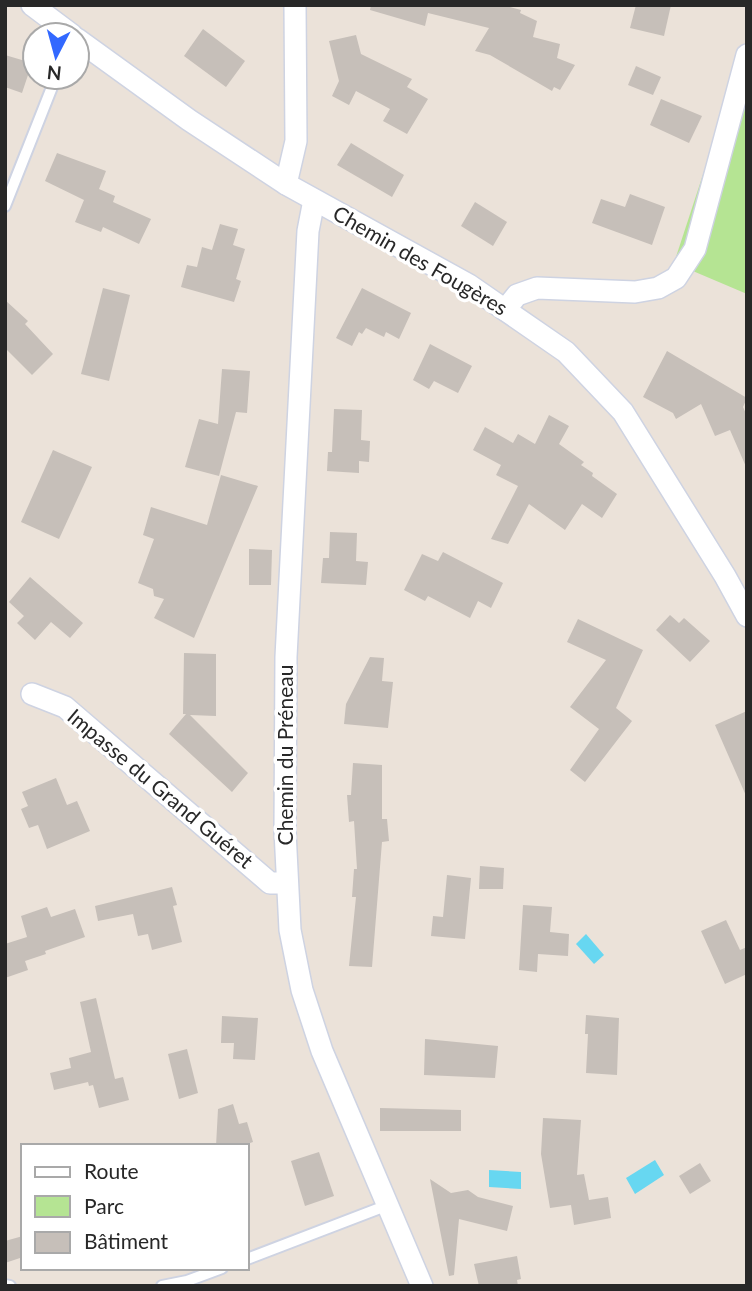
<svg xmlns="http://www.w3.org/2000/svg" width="752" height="1291" font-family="Lato,sans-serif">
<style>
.green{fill:#b5e493}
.water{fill:#67d7f1}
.building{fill:#c6bfb9}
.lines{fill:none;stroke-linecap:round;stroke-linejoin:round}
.service-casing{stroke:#ced3e2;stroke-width:14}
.minor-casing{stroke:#ced3e2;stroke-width:24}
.service{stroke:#fff;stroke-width:10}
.minor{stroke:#fff;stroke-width:21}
.labels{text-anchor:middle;stroke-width:7;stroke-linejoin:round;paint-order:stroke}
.street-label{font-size:21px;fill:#282828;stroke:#fff}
</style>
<rect width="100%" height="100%" fill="#ebe2d9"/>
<path class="green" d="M747 40V294L674 263Z"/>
<g class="water">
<path d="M586 934 604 955 594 964 576 944Z"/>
<path d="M655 1160 664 1175 635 1194 626 1178Z"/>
<path d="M489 1170 521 1172V1189L489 1187Z"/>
</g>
<g class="building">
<path d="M371 5H503L521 10 520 13 537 21 533 37 560 44 557 58 575 65 560 90 554 87 552 91 490 55 475 51 489 28 428 13 425 26 370 10Z"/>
<path d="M636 5H671L664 36 630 28Z"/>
<path d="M203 29 245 61 226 87 184 56Z"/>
<path d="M356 35 361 54 412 79 407 87 428 99 407 134 383 121 390 109 356 91 349 105 332 96 339 81 329 41Z"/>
<path d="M5 55 32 63 22 93 5 87Z"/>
<path d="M636 66 661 77 653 95 628 85Z"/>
<path d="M661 99 702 116 689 143 650 125Z"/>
<path d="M351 143 404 175 392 197 337 165Z"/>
<path d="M57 153 106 171 99 189 115 196 113 202 151 219 139 244 103 227 101 232 75 222 84 200 45 181Z"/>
<path d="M630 194 665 207 652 245 592 223 601 199 625 207Z"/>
<path d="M475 202 507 222 493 246 461 226Z"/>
<path d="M220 224 238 229 233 245 245 249 236 279 241 281 234 302 181 287 187 265 197 267 202 247 212 250Z"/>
<path d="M103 288 130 295 109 381 81 374Z"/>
<path d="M362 288 411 313 399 339 386 332 384 337 366 328 362 334 359 332 352 346 336 338Z"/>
<path d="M5 300 28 321 25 324 53 354 32 375 5 348Z"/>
<path d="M430 344 472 366 458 393 434 381 429 389 413 380Z"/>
<path d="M667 351 747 398 743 407 747 416V469L730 430 715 436 701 404 676 419 673 413 643 397Z"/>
<path d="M222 369 250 371 247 413 236 412 219 476 185 467 199 419 218 424Z"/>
<path d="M334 409 362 410 361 440 370 441 369 462 359 461V473L327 471 328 452H332Z"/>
<path d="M549 415 569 426 559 444 584 462 581 465 593 473 592 476 617 494 602 518 582 504 565 530 529 504 508 544 491 539 518 486 496 475 501 465 473 450 485 427 513 443 518 434 535 444Z"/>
<path d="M53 450 92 467 59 539 21 522Z"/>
<path d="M221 475 258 486 194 638 154 618 164 599 154 596 153 589 138 583 154 539 143 535 151 507 207 525Z"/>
<path d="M330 532 357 533 356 561 368 562 366 585 321 583 323 558H329Z"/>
<path d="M249 549 272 550 271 585H249Z"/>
<path d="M443 552 503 583 491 608 478 601 470 618 428 596 425 601 404 590 422 554 438 561Z"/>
<path d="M30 577 83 623 70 638 51 622 35 640 17 623 24 616 9 602Z"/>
<path d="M670 615 679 623 684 618 710 641 690 662 656 630Z"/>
<path d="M578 619 643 650 616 708 632 721 585 782 570 770 599 729 570 707 606 660 567 642Z"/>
<path d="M184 653 216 654V716L190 715 248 773 232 792 169 734 186 714H183Z"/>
<path d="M370 657 384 658 382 681 393 682 388 728 344 724 346 704Z"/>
<path d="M747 711V798L715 725Z"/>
<path d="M353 763 382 765V819H387L389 841 382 842 372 967 349 966 356 897H352L354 869H357L354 821 349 822 347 795H351Z"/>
<path d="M56 778 67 805 77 801 90 831 47 849 38 825 29 828 21 809 28 806 22 792Z"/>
<path d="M480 866 504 868 503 889H479Z"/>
<path d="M447 875 471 878 465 939 431 936 433 916 443 917Z"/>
<path d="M172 887 177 905 173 906 182 942 152 950 148 934 138 936 133 914 98 921 95 906Z"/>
<path d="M523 905 552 907 550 932 569 934 568 956 538 954 537 972 519 970Z"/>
<path d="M47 907 51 917 75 909 85 937 45 951 46 954 25 961 28 970 5 978V944L27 937 21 916Z"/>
<path d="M726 920 740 950 747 947V974L725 984 701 931Z"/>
<path d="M96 998 115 1079 123 1077 129 1100 99 1108 93 1085 89 1086 88 1082 54 1090 50 1073 71 1068 69 1058 91 1052 80 1002Z"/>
<path d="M586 1015 619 1018 617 1075 586 1073 588 1034H585Z"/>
<path d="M222 1016 258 1018 255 1060 233 1059 234 1043H221Z"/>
<path d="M425 1039 498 1046 495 1078 424 1075Z"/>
<path d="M187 1049 198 1093 179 1099 168 1054Z"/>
<path d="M233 1104 239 1124 247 1122 253 1142 241 1146H216L218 1109Z"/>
<path d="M380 1108 461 1110V1131H380Z"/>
<path d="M543 1118 581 1120 577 1175 584 1174 589 1200 608 1197 611 1218 574 1225 571 1205 550 1208 541 1154Z"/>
<path d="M319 1152 334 1196 305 1206 291 1161Z"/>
<path d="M700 1163 711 1181 690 1194 679 1176Z"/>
<path d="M430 1179 451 1193 468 1190 478 1197 513 1206 507 1231 459 1219 454 1275 449 1276Z"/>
<path d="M23 1236V1257L5 1263V1241Z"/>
<path d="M517 1256 521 1279 517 1280 518 1286H479L474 1264Z"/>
</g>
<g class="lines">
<g class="service-casing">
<g id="service">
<path d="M5 206 56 77"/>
<path d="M247 1259 388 1205"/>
<path d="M5 1285 10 1286"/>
<path d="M162 1286 187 1281 222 1268"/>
</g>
</g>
<g class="minor-casing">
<g id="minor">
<path d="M32 5 72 35"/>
<path d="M77 39 189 120 286 184 469 285 566 352 623 412 725 576 747 616"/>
<path d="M286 184 296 141 295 5"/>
<path d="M314 200 308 231 286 657 285 831 290 930 302 990 322 1051 422 1286"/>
<path d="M505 310 517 295 537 288 635 292 658 288 676 278 695 249 747 55"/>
<path d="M32 694 65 707 270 883H287"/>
</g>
</g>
<use href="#service" class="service"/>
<use href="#minor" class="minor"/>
</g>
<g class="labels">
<g class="street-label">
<text transform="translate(420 261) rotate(30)" y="7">Chemin des Fougères</text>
<text transform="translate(286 755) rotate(-90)" y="7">Chemin du Préneau</text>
<text transform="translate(160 789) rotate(40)" y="7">Impasse du Grand Guéret</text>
</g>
</g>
<rect width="752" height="1291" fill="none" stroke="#282828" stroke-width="14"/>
<rect x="21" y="1144" width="228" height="126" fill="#ffffff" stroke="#a9a9a9" stroke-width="2"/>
<rect x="35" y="1167" width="35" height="10" fill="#ffffff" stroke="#a9a9a9" stroke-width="2"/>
<text x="84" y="1179" font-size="21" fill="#282828">Route</text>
<rect x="35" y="1196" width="35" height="21" fill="#b5e493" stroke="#a9a9a9" stroke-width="2"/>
<text x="84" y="1214" font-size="21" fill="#282828">Parc</text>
<rect x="35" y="1232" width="35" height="21" fill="#c6bfb9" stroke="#a9a9a9" stroke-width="2"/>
<text x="84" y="1249" font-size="21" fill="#282828">Bâtiment</text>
<g transform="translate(56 56) rotate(186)"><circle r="33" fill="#ffffff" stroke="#a9a9a9" stroke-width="2"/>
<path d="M0-5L12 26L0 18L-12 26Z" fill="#3268ff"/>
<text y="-10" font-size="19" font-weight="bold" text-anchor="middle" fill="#282828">N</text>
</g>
</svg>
